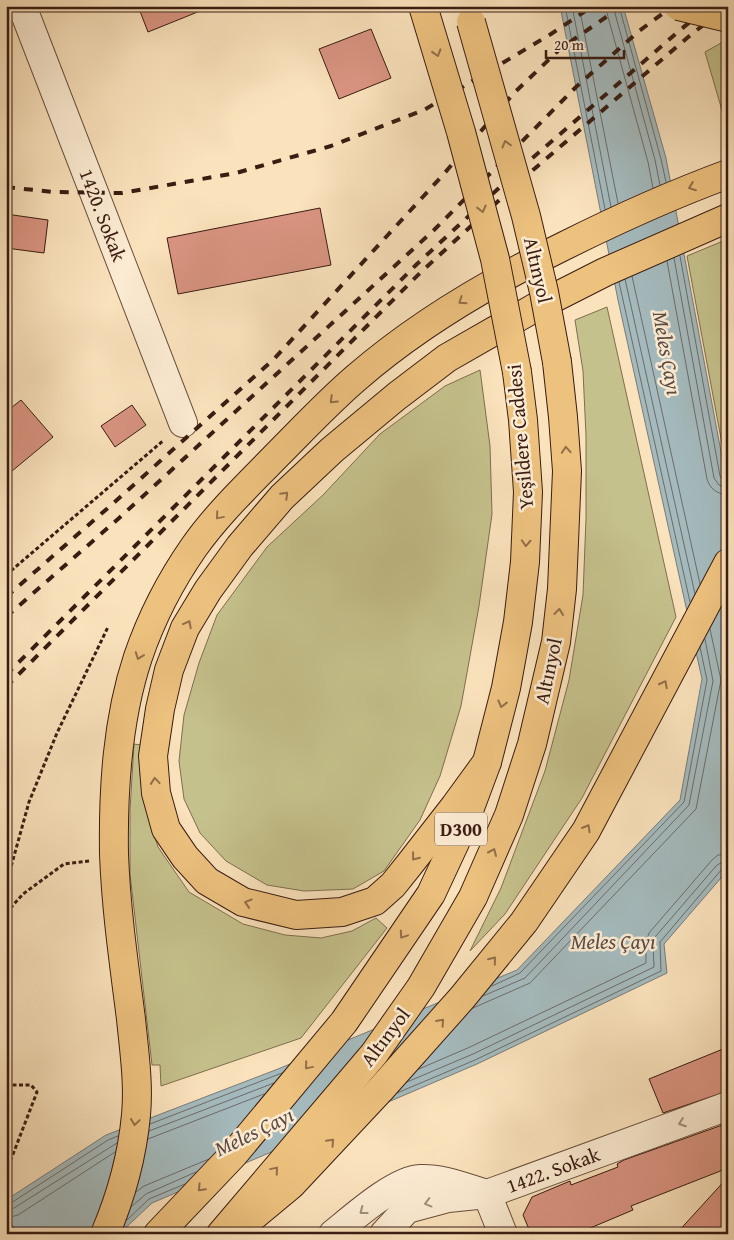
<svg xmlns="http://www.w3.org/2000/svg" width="734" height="1240" font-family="'Gentium Book Plus',serif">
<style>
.green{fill:#c5c18c;stroke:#7f6e4f}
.water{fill:#a4babd;stroke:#797b79}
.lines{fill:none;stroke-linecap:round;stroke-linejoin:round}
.shore{stroke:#6e6b68;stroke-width:1}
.building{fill:#d99481;stroke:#391c12}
.minor-casing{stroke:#694e3c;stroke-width:30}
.tertiary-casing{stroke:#694e3c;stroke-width:30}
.trunk-casing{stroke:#391c12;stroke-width:30}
.path{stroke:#391c12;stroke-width:3;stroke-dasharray:4 2.5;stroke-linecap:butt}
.minor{stroke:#fcecd3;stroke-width:28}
.tertiary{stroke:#fcecd3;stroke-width:28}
.trunk{stroke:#edc17e;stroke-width:28}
.rail{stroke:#391c12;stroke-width:4;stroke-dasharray:9 9;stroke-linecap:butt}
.trunk-bridge-casing{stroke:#391c12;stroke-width:30;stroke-linecap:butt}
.trunk-bridge{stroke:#edc17e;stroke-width:28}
.oneway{stroke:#936e48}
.oneway2{stroke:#a48e7c}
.labels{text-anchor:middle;stroke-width:5;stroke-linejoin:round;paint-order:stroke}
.shield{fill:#fcecd3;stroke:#745a4c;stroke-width:1}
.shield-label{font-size:19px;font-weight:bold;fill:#391c12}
.street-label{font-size:20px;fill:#391c12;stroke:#fcecd3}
.water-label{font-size:21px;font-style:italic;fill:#594b45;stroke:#fcecd3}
</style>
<rect width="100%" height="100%" fill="#fae2bc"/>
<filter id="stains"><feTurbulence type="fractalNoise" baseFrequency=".004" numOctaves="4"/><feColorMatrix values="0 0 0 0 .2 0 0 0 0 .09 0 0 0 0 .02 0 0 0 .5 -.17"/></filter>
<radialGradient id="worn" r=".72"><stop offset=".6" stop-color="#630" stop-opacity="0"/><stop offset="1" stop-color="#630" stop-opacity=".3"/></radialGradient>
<g class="green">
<path d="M728 39V131L705 52Z"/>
<path d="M728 239V476L687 256Z"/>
<path d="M607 307 676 617 582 798 505 914 470 951 501 888 545 771 569 680 583 595 586 519V436L583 371 575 320Z"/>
<path d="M480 370 490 446 492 514 479 606 461 706 440 776 420 820 384 871 353 889 304 891 267 885 226 861 200 833 184 799 179 761 184 715 199 663 217 615 267 547 323 495 380 434 445 386Z"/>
<path d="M134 744 141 745 140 771 143 797 158 847 189 892 243 924 285 935 321 938 352 931 376 918 387 928 301 1038 161 1086 160 1065H152L130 874V810Z"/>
</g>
<path class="water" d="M560 6H623L666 158 728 489 727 871 664 944 667 973 477 1064 152 1203 119 1234H6V1200L106 1135 278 1069 517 970 680 800 702 679 618 300Z"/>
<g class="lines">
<g class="shore">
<path d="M565 6 605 209"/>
<path d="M572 6 611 207"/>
<path d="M579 6 618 203"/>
<path d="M605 6 648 162 653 188"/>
<path d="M613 6 655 160 660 185"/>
<path d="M619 6 661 159 666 182"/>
<path d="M680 256 720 476 723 480 728 481"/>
<path d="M674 258 714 478 719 485 728 487"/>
<path d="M667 261 707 479C710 489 717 494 728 495"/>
<path d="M632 276 700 584"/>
<path d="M625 279 695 594"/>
<path d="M619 282 690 602"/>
<path d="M492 986 520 973 684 802 707 680 700 647"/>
<path d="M483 996 525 978 689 805 713 681 705 639"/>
<path d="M473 1008 530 983 696 809 721 680 710 629"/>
<path d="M419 1069 470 1047 646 963V942L649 933 712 860 718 855 728 854"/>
<path d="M407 1082 473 1054 654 967 653 944 655 937 717 865 723 862 728 861"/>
<path d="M397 1093 475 1060 661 971 660 942 722 869 728 868"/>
<path d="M150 1124 282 1073"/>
<path d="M149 1131 274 1083"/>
<path d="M148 1139 264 1094"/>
<path d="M136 1192 144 1186 209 1159"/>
<path d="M6 1204 11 1203 108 1140 118 1136"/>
<path d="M131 1207 146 1194 196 1172"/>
<path d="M6 1210 14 1208 117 1143"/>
<path d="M6 1218 18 1215 115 1152"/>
<path d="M127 1220 149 1199 185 1184"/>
</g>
</g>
<g class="building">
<path d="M138 6H209L210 7 148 32Z"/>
<path d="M371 29 391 78 339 99 319 49Z"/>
<path d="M320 208 331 265 178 294 167 238Z"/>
<path d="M6 214 48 220 44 253 6 248Z"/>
<path d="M21 400 53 437 6 476V412Z"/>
<path d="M132 405 146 425 115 447 101 426Z"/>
<path d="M728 1047V1091L663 1113 649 1079Z"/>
<path d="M728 1123V1168L631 1206 633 1210 576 1234H531L523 1215 532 1197 570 1181 571 1185 618 1167 617 1164 624 1160Z"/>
<path d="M728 1177V1234H676Z"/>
</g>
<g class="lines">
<g class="minor-casing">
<g id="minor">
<path d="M22 6 183 423"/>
<path d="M384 1234 407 1209 448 1198 487 1194 728 1106"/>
</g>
</g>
<g class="tertiary-casing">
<path id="tertiary" d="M333 1234C353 1218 395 1180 420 1179 443 1178 466 1188 487 1194L503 1234"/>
</g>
<g class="trunk-casing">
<g id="trunk">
<path d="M487 762 455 806 409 865 393 885 375 901 342 912 296 915 243 902 207 881 185 857 166 829 156 793 153 756 160 709 169 670 185 628 208 590 240 546 282 497 332 450 397 396 447 358 536 307 605 272 728 218"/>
<path d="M250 1219 291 1185 381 1089 462 998 524 922 586 831 728 563"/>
<path d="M105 1234C122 1194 132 1158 136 1115 139 1083 134 1050 131 1019 124 964 116 909 114 854 113 789 117 720 138 657 151 619 171 580 194 547 218 513 248 485 277 455 303 429 328 402 356 378 418 324 490 282 564 246 618 219 671 195 728 174"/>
<path d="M158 1234 234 1154 344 1022 431 894 465 821 487 762 506 688 518 622 525 562 528 492 523 420 517 372"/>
<path d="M221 1234 374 1054 421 987 473 897 509 815 532 744 556 642 562 589 567 471 563 417 557 362"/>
</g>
</g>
<g class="path">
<path d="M6 575 164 440"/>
<path d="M6 885 29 802 57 733 108 627"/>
<path d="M6 913 23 894 64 864 89 861"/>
<path d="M6 1085H31L37 1092 10 1162 6 1164"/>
<path d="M6 1214 15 1234"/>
</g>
<use href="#minor" class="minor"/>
<use href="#tertiary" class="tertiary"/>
<use href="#trunk" class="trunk"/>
<g class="rail">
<path d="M6 187 53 192 122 193 236 173 331 146 424 110 551 34 593 6"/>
<path d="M6 597 109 507 274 359 442 176 514 93 560 49 622 6"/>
<path d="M6 617 118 519 434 230 576 87 639 31 673 6"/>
<path d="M6 675 417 264 514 174 679 31 709 6"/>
<path d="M6 687 421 272 519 182 687 38 727 6"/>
</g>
<g class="trunk-bridge-casing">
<g id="trunk-bridge">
<path d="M423 6 461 132 495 259 517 372"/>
<path d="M678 6 728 18"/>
<path d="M471 22 526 216 544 292 557 362"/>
</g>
</g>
<use href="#trunk-bridge" class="trunk-bridge"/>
</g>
<defs><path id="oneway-chevron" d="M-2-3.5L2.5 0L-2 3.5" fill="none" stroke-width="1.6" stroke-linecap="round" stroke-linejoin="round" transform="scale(1.25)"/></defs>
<g class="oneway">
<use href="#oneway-chevron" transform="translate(437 53) rotate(73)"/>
<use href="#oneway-chevron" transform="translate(506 144) rotate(-105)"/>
<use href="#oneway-chevron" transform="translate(692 187) rotate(159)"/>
<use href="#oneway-chevron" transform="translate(482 209) rotate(76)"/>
<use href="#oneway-chevron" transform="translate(462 301) rotate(146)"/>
<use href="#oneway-chevron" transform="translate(333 400) rotate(136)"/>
<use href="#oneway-chevron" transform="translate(566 450) rotate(-94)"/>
<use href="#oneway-chevron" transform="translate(285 495) rotate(-45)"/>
<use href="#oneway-chevron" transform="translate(219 516) rotate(130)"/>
<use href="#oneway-chevron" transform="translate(526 543) rotate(93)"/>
<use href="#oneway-chevron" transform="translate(559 612) rotate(-84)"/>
<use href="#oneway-chevron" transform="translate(188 624) rotate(-62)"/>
<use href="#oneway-chevron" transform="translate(139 656) rotate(110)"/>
<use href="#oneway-chevron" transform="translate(664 684) rotate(-63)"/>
<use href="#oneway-chevron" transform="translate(502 704) rotate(104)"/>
<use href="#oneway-chevron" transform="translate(155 781) rotate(-95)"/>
<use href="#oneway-chevron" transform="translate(587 828) rotate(-60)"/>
<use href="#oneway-chevron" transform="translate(493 852) rotate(-66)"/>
<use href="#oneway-chevron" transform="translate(415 857) rotate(128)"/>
<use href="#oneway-chevron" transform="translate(248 903) rotate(-163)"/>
<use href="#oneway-chevron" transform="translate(403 935) rotate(124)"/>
<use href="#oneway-chevron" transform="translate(493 960) rotate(-51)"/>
<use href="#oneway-chevron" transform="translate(441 1022) rotate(-48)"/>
<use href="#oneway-chevron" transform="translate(308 1066) rotate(130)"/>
<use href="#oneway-chevron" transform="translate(135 1122) rotate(98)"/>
<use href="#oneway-chevron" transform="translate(331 1142) rotate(-47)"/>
<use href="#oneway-chevron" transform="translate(275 1170) rotate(-50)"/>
<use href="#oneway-chevron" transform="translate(201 1188) rotate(134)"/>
</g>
<g class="oneway2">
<use href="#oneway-chevron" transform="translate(682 1123) rotate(160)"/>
<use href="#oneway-chevron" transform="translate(428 1203) rotate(165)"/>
<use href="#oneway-chevron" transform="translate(363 1211) rotate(143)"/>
</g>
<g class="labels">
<rect class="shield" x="435" y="812.5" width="52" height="33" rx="4"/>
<g class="shield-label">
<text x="461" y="836">D300</text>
</g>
<g class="street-label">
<text transform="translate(103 215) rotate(69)" y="7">1420. Sokak</text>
<text transform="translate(538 270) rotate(77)" y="7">Altınyol</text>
<text transform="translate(520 437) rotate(-95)" y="7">Yeşildere Caddesi</text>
<text transform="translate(548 671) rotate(-78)" y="7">Altınyol</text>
<text transform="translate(385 1037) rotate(-53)" y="7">Altınyol</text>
<text transform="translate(553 1170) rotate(-20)" y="7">1422. Sokak</text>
</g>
<g class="water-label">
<text transform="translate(667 353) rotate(80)" y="7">Meles Çayı</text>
<text x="613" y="949">Meles Çayı</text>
<text transform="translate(254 1132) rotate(-26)" y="7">Meles Çayı</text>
</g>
</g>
<rect width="734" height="1240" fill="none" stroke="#fae2bc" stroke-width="25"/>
<rect x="8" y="8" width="719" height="1225" fill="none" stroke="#391c12" stroke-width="2.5"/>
<rect x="12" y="12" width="709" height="1215" fill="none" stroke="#391c12"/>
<path d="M546 50v8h78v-8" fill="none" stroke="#391c12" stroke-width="2.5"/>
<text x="554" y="50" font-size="15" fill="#391c12" stroke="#fcecd3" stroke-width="4" paint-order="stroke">20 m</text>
<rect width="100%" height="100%" filter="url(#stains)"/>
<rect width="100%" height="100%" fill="url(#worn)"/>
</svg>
